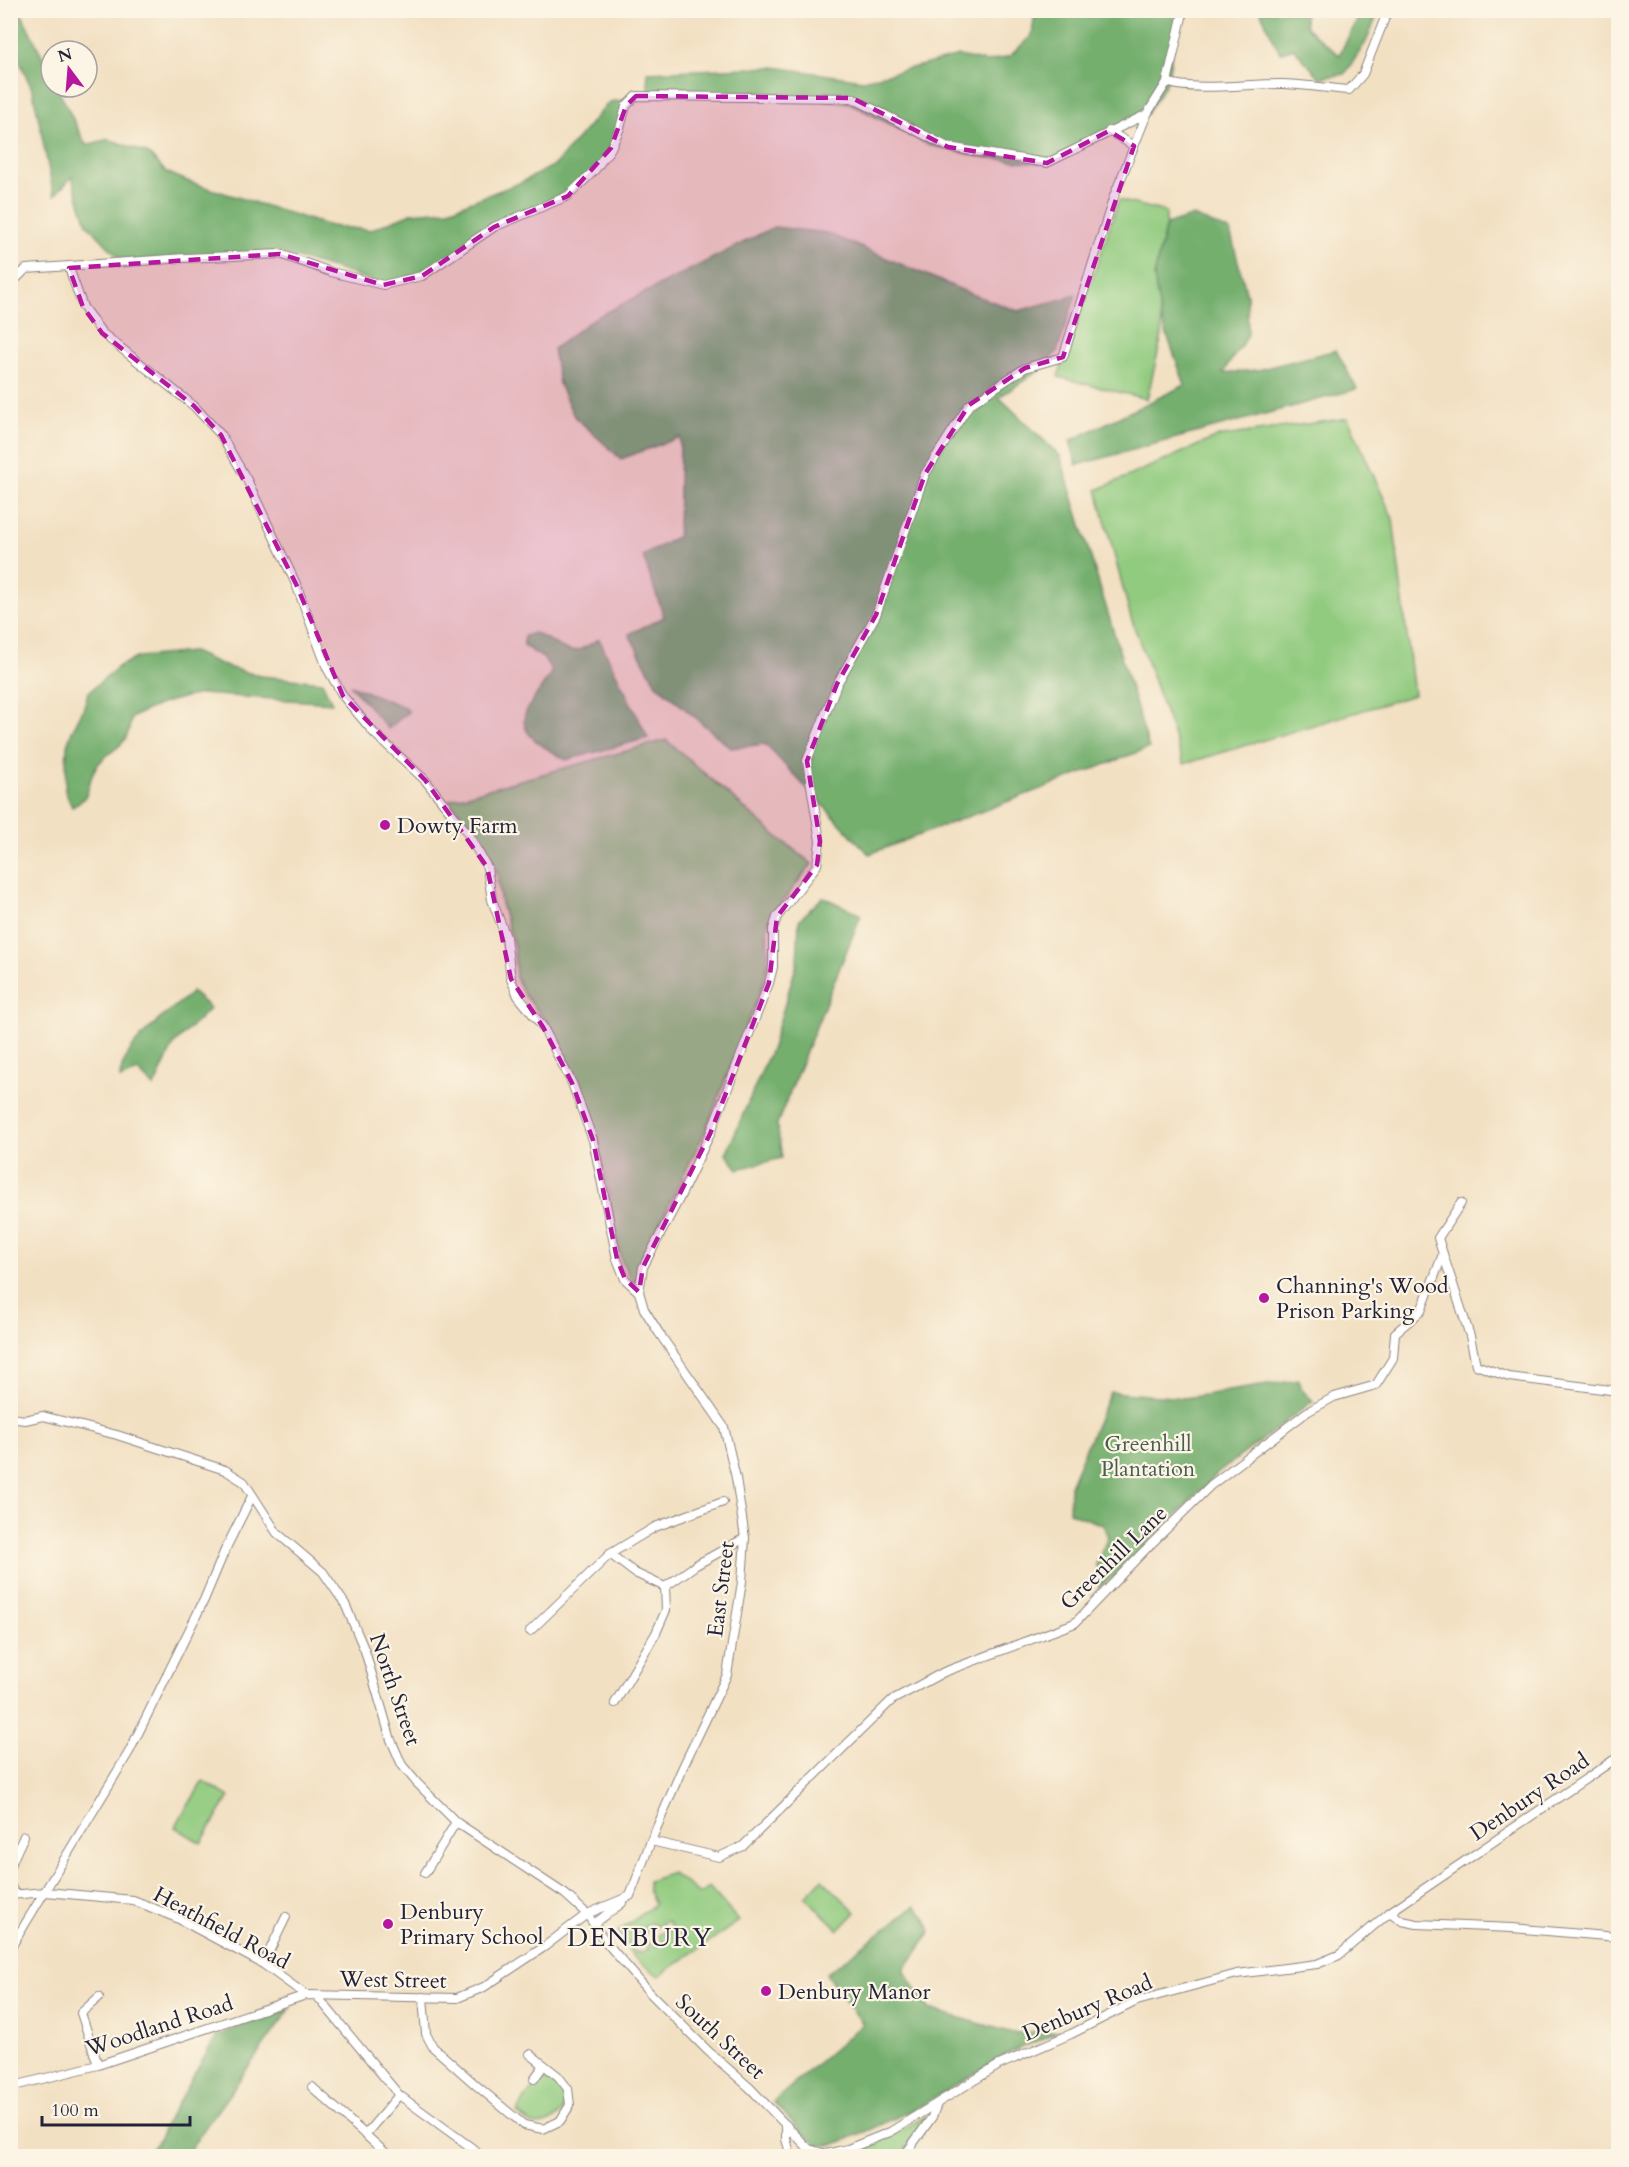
<svg xmlns="http://www.w3.org/2000/svg" width="1629" height="2167" font-family="Cardo,serif">
<style>
.green{fill:#91cb7f;stroke:#5a765d;stroke-width:1.5;fill-rule:evenodd}
.forest{fill:#74af6e;stroke:#4b6854;stroke-width:1.5}
.lines{fill:none;stroke-linecap:round;stroke-linejoin:round}
.minor-casing{stroke:#8a817e;stroke-width:10}
.minor{stroke:#fff;stroke-width:8}
.marked{fill:#b5179e;fill-opacity:0.2;stroke:#b5179e;stroke-width:4.5;stroke-dasharray:12 8;stroke-linejoin:round}
.poi-dot{fill:#b5179e;stroke:#fcf5e5;stroke-width:2}
.labels{text-anchor:middle;stroke-width:4.5;stroke-linejoin:round;paint-order:stroke}
.poi-label{font-size:22px;fill:#22223b;stroke:#fcf5e5;text-anchor:start}
.park-label{font-size:22px;fill:#495d53;stroke:#fcf5e5}
.street-label{font-size:22px;fill:#22223b;stroke:#fcf5e5}
.quarter-label{font-size:26px;letter-spacing:1.5px;fill:#22223b;stroke:#fcf5e5}
</style>
<rect width="100%" height="100%" fill="#fcf5e5"/>
<filter id="ink" filterUnits="userSpaceOnUse"><feTurbulence type="fractalNoise" baseFrequency=".0167" numOctaves="2"/><feDisplacementMap in="SourceGraphic" scale="12" xChannelSelector="R" yChannelSelector="G"/><feConvolveMatrix kernelMatrix="1 2 1 2 8 2 1 2 1" color-interpolation-filters="sRGB"/></filter>
<filter id="wash" filterUnits="userSpaceOnUse"><feTurbulence type="fractalNoise" baseFrequency=".008" numOctaves="4" result="noise"/><feDisplacementMap in="SourceGraphic" scale="24" xChannelSelector="R" yChannelSelector="G"/><feGaussianBlur stdDeviation="1.35" result="paint"/><feColorMatrix in="noise" values="0 0 0 0 0 0 0 0 0 0 0 0 0 0 0 0 0 1.4 0 .05"/><feComposite in="paint" operator="in"/></filter>
<g filter="url(#wash)">
<rect width="100%" height="100%" fill="#f2e0c2"/>
<g class="green">
<path d="M1119 200 1166 212V225L1154 276 1161 318 1162 335 1147 399 1058 377Z"/>
<path d="M1348 418 1393 519 1414 695 1184 764 1131 618 1097 490 1217 437Z"/>
<path d="M666 740 774 834 812 864 772 915 767 929 768 963 763 984 705 1132 639 1264 636 1284 630 1277 621 1259 598 1139 577 1084 549 1025 523 993 516 977 514 946 501 903 496 867 470 827 449 800Z"/>
<path d="M203 1781 229 1797 201 1843 175 1827Z"/>
<path d="M672 1873 700 1894 709 1887 739 1921 659 1976 633 1957 618 1932 655 1904 648 1890V1881ZM668 1921 672 1928 658 1935 662 1943 654 1947 651 1942 646 1944 649 1949 640 1954 638 1951 634 1953 629 1942 647 1932 644 1927 652 1922 655 1927Z"/>
<path d="M822 1879 856 1912 839 1930 805 1897Z"/>
<path d="M549 2080C553 2082 559 2085 561 2088 576 2106 551 2129 533 2124 526 2122 522 2117 517 2113 525 2099 532 2082 549 2080Z"/>
<path d="M925 2117 926 2120 900 2156H839L853 2154Z"/>
</g>
<g class="forest">
<path d="M1180 10 1167 82 1147 114 1043 164 983 157 929 145 849 103 761 92 649 94 647 72 774 67 863 80 959 56 987 62 1010 56 1032 35 1035 11Z"/>
<path d="M11 11H20L51 74V87H57L86 145 109 139 149 154 166 172 192 183 330 226 370 230 411 213 449 210 522 182 555 165 609 102 627 100 606 158 574 188 534 208 491 224 458 252 419 274 383 285 346 272 277 252 123 262 87 224 72 177 54 196 33 91 11 43Z"/>
<path d="M1260 11H1304L1306 27 1339 55 1362 11H1379L1366 42 1345 74 1320 78 1293 48 1280 53Z"/>
<path d="M1193 216 1230 231 1247 295 1248 335 1223 373 1258 370 1336 350 1357 389 1077 465 1070 441 1185 385 1161 318 1154 276 1166 225Z"/>
<path d="M774 227 827 233 969 293 1018 311 1076 295 1057 352 1037 372 999 397 1060 456 1149 748 869 854 765 744 731 748 656 684 629 634 664 617 643 556 678 536 680 437 621 459 574 416 559 384 553 349 593 319Z"/>
<path d="M534 633C545 636 564 652 573 651 581 651 592 643 599 639L648 738 566 760C550 750 514 735 527 710 534 696 545 685 552 670L543 658 524 646V636Z"/>
<path d="M193 652 227 667 260 676 322 682 332 703 201 694C175 698 154 705 131 718 128 752 111 745 96 767 85 784 94 796 72 807L65 791 67 745 72 731 83 710 88 693 108 675 121 665 139 657Z"/>
<path d="M350 685 407 708 408 712 388 729Z"/>
<path d="M823 897 861 915 777 1124 782 1158 738 1169 726 1154 772 1047 797 963 799 920Z"/>
<path d="M192 992 210 1008 174 1044 154 1087 138 1071 120 1079C121 1044 168 1014 192 992Z"/>
<path d="M1299 1380 1302 1390 1313 1401 1218 1473 1115 1576 1099 1587 1096 1564 1108 1537 1103 1525 1069 1512 1070 1486 1110 1392 1185 1398Z"/>
<path d="M915 1906 926 1919 931 1931 904 1970 929 2009 1013 2033 1060 2031 1007 2054 924 2104 870 2130 833 2145H817L803 2133 773 2102 863 2024 826 1974Z"/>
<path d="M290 2009 185 2156H146L160 2138 164 2126 216 2037 240 2026Z"/>
</g>
</g>
<g filter="url(#ink)">
<g class="lines">
<g class="minor-casing">
<g id="minor">
<path d="M1167 82C1192 92 1254 83 1284 84 1305 85 1327 88 1349 90L1363 74 1388 10"/>
<path d="M1109 131 1134 146"/>
<path d="M10 285 26 269 185 258 280 254 331 272 383 285 422 276 494 227 568 196 594 171 611 148 620 128 626 106 636 96 852 98 948 147 1047 163 1147 114"/>
<path d="M1443 1254 1470 1336 1476 1365 1509 1377 1618 1391"/>
<path d="M639 1292 643 1267 678 1201 710 1134 769 983 773 967V929L777 917 817 865 820 841 807 761 837 684 876 615 925 474 969 405 1025 368 1063 357 1114 196 1147 114 1167 82 1182 17 1180 10"/>
<path d="M10 1418 25 1420 43 1416 117 1435 225 1470 244 1482 277 1533 323 1572 345 1604 365 1651 391 1740 402 1765 417 1783 456 1822 565 1894 587 1914 605 1941 650 1993 708 2051 750 2088 809 2149 826 2154 848 2149 890 2132 999 2065 1071 2034 1137 2001 1237 1974 1317 1964 1339 1955 1390 1912 1618 1757"/>
<path d="M610 1554 635 1573 665 1587"/>
<path d="M530 1631 610 1554 655 1527 723 1502"/>
<path d="M615 1703 656 1633 666 1610 665 1587 696 1565 745 1538"/>
<path d="M651 1841 719 1857 743 1846 892 1700 944 1672 1075 1623 1143 1552 1211 1485 1307 1412 1334 1397 1376 1385 1393 1358 1395 1333 1421 1311 1443 1254 1438 1238 1461 1203"/>
<path d="M10 1866 24 1836"/>
<path d="M425 1873 456 1822"/>
<path d="M10 1885 15 1894"/>
<path d="M10 1895 46 1892 133 1900 177 1918 263 1964 306 1995"/>
<path d="M1390 1912 1402 1921 1417 1924 1512 1928 1618 1937"/>
<path d="M594 1924 622 1903"/>
<path d="M10 1949 129 1752 204 1600 225 1550 252 1496"/>
<path d="M263 1964 286 1917"/>
<path d="M317 1996 399 2095 483 2156"/>
<path d="M423 1997 426 2034 433 2047 477 2086 524 2125 543 2129 560 2121 570 2105 568 2089 558 2076 530 2054"/>
<path d="M98 2065 81 2013 99 1997"/>
<path d="M534 2079 544 2065"/>
<path d="M10 2087 98 2065 306 1995 457 1998 484 1987 544 1947 587 1914 630 1896 651 1841 681 1771 727 1675 742 1582 745 1538 736 1478 724 1427 659 1333 644 1309 639 1292 625 1279 617 1259 593 1140 572 1083 543 1027 518 996 511 979 506 937 492 900 487 867 466 831 425 780 374 733 343 696 327 668 296 584 247 480 221 435 194 406 102 333 83 307 69 268"/>
<path d="M312 2087 389 2156"/>
<path d="M786 2125V2139L791 2156"/>
<path d="M365 2135 399 2095"/>
<path d="M904 2156 932 2117 937 2104"/>
</g>
</g>
<use href="#minor" class="minor"/>
</g>
</g>
<path class="marked" d="M636 96 852 98 948 147 1047 163 1109 131 1134 146 1063 357 1025 368 969 405 925 474 876 615 837 684 807 761 820 841 817 865 777 917 769 983 710 1134 643 1267 639 1292 625 1279 617 1259 593 1140 572 1083 543 1027 511 979 487 867 425 780 343 696 296 584 221 435 194 406 102 333 83 307 69 268 280 254 383 285 422 276 494 227 568 196 611 148 626 106Z"/>
<g class="poi-dot">
<circle cx="385" cy="825" r="6"/>
<circle cx="1264" cy="1298" r="6"/>
<circle cx="388" cy="1924" r="6"/>
<circle cx="766" cy="1991" r="6"/>
</g>
<g class="labels">
<g class="poi-label">
<text x="397" y="833">Dowty Farm</text>
<text x="1276" y="1293">Channing's Wood<tspan x="1276" dy="25">Prison Parking</tspan></text>
<text x="400" y="1919">Denbury<tspan x="400" dy="25">Primary School</tspan></text>
<text x="778" y="1999">Denbury Manor</text>
</g>
<g class="park-label">
<text x="1148" y="1451">Greenhill<tspan x="1148" dy="25">Plantation</tspan></text>
</g>
<g class="street-label">
<text transform="translate(1113 1557) rotate(-44)" y="8">Greenhill Lane</text>
<text transform="translate(720 1589) rotate(-83)" y="8">East Street</text>
<text transform="translate(396 1689) rotate(71)" y="8">North Street</text>
<text transform="translate(1529 1796) rotate(-34)" y="8">Denbury Road</text>
<text transform="translate(222 1927) rotate(28)" y="8">Heathfield Road</text>
<text transform="translate(393 1979) rotate(1)" y="8">West Street</text>
<text transform="translate(1087 2007) rotate(-23)" y="8">Denbury Road</text>
<text transform="translate(159 2025) rotate(-18)" y="8">Woodland Road</text>
<text transform="translate(721 2036) rotate(43)" y="8">South Street</text>
</g>
<g class="quarter-label">
<text x="640" y="1946">DENBURY</text>
</g>
</g>
<rect width="1629" height="2167" fill="none" stroke="#fcf5e5" stroke-width="36"/>
<g transform="translate(69 69) rotate(344)"><circle r="28" fill="#fcf5e5" stroke="#a5a1a1" stroke-width="1.5"/>
<path d="M0-4.5L10 22L0 15L-10 22Z" fill="#b5179e"/>
<text y="-9" font-size="16" font-weight="bold" text-anchor="middle" fill="#22223b">N</text>
</g>
<path d="M42 2116v9h148v-9" fill="none" stroke="#22223b" stroke-width="3"/>
<text x="51" y="2116" font-size="18" fill="#22223b" stroke="#fcf5e5" stroke-width="4.5" paint-order="stroke">100 m</text>
</svg>
